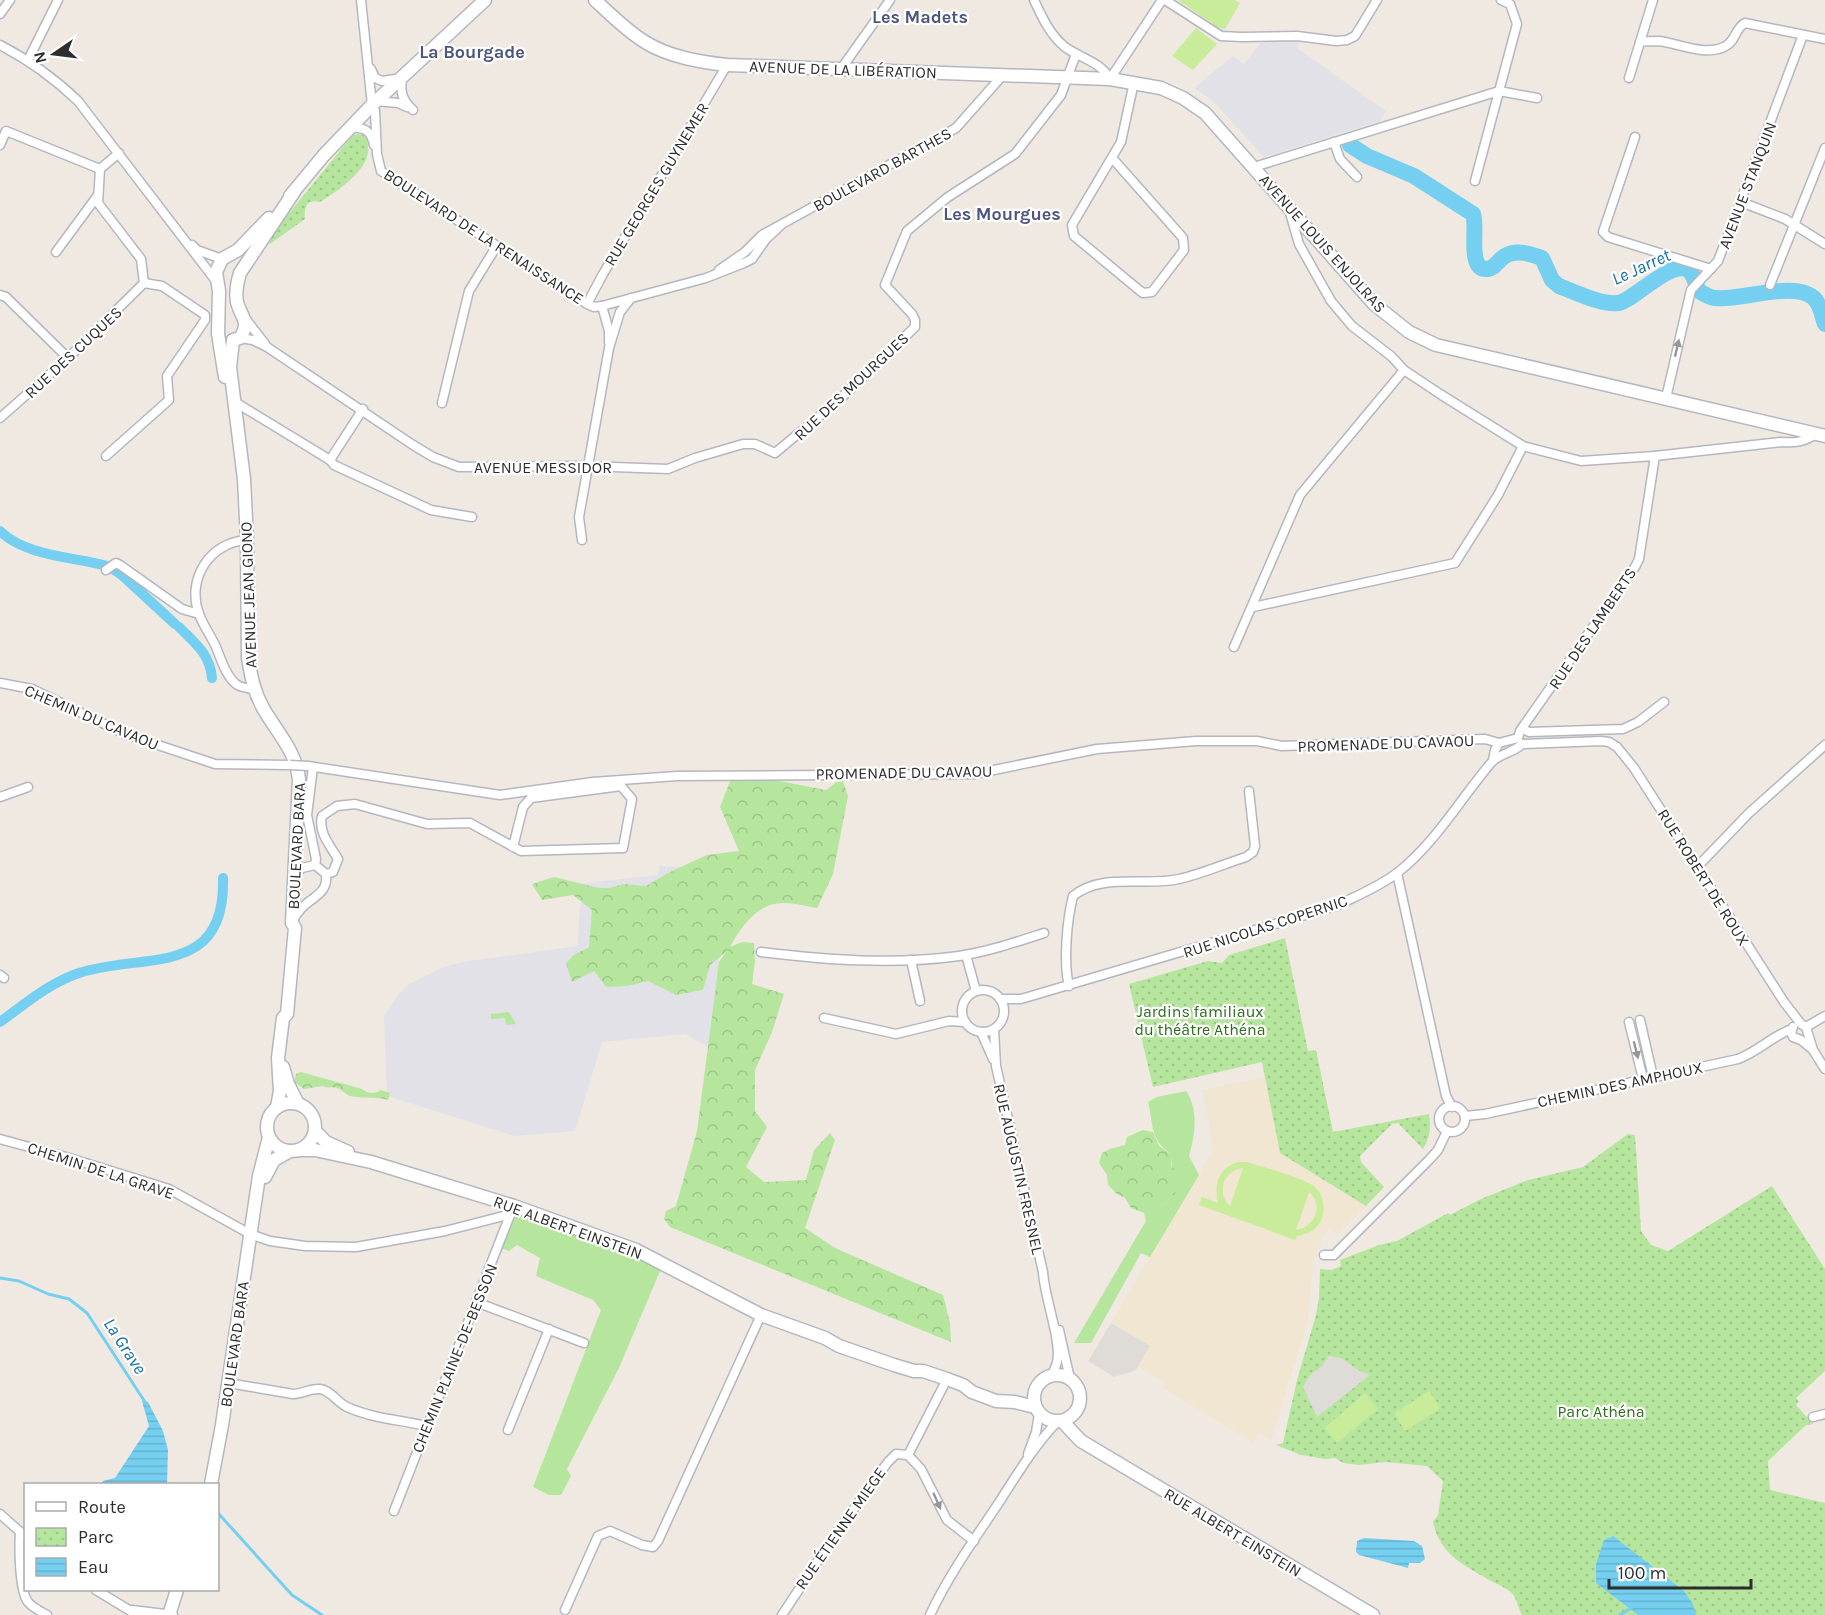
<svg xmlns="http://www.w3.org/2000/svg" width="1825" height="1615" font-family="Karla,sans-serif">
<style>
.industrial{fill:#e3e1e8}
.education{fill:#f0e6d1}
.grass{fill:#b6e59e}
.forest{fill:url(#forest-crowns)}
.park{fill:url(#park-dots)}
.pitch{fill:#c9ec9a;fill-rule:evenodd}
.plaza{fill:#dfdcd8}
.water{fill:url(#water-rules)}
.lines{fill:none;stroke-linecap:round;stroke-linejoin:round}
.stream{stroke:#75cff0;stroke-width:3}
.canal{stroke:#75cff0;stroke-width:10}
.river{stroke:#75cff0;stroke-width:16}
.street-casing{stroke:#b4b7c1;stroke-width:11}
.secondary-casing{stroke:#b4b7c1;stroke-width:15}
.street{stroke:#fff;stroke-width:8}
.secondary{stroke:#fff;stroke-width:12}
.street-bridge-casing{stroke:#b4b7c1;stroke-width:11;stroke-linecap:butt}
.street-bridge{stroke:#fff;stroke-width:8}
.oneway{fill:#969696}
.labels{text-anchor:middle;stroke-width:4.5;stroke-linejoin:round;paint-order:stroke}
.street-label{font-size:16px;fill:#2e2e2e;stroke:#fff}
.park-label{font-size:16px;fill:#2c6e1b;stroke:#fff}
.neighbourhood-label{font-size:18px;font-weight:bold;fill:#4d5680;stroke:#fff}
.water-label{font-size:18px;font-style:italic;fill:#0d6fa3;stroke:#fff}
</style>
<defs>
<pattern id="forest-crowns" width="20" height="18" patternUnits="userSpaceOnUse" patternTransform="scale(1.5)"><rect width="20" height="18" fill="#b6e59e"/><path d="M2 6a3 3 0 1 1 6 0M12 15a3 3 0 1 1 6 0" fill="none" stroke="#9dc588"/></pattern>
<pattern id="park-dots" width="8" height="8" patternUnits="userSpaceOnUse" patternTransform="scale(1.5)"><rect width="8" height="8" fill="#b6e59e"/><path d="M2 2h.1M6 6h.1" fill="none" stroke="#9dc588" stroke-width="1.8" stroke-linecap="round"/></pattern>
<pattern id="water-rules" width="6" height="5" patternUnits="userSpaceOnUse" patternTransform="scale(1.5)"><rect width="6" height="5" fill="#75cff0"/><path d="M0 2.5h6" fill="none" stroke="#66b2ce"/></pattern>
</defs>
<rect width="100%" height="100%" fill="#efe9e1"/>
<g class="industrial">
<path d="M1301 39 1297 48 1386 111 1380 121 1264 157 1213 101 1194 88 1233 56 1244 64 1262 41Z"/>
<path d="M660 865 666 867 730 866 709 1047 685 1034 602 1042 575 1131 515 1136 387 1096 384 1016 399 994 409 984 444 967 462 962 578 946 579 917 584 883 658 875Z"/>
</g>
<path class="education" d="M1265 1077 1280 1153 1366 1206 1338 1234 1329 1227 1321 1241 1313 1263 1308 1320 1271 1440 1259 1433 1253 1442 1163 1388 1166 1383 1099 1343 1199 1175 1214 1148 1202 1090Z"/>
<g class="grass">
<path d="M509 1012 516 1024 506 1025 505 1018 491 1019V1014Z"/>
<path d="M1186 1091C1199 1109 1195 1136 1189 1156L1199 1175 1150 1257 1141 1253 1091 1343H1074L1146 1221 1144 1213C1156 1209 1165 1204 1173 1195L1171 1154C1149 1138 1154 1126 1148 1102L1157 1097Z"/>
<path d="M514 1206 663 1264 619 1368 567 1469 571 1476 561 1495H549L533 1487 601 1310 593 1300 536 1276 540 1258 517 1245 509 1251 498 1247Z"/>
</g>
<g class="forest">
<path d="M842 778 848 796 833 874 817 908C806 906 794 903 783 903 757 903 741 927 730 947L742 942 754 943 755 962 752 984 784 994 772 1032 755 1070V1111L767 1127 746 1167 764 1182 806 1180 814 1150 830 1133 835 1140 805 1228 835 1248 943 1295 950 1323 951 1342 670 1227 664 1219 666 1211 676 1206 697 1131 719 962 726 952 710 965 703 990 676 995 648 981 627 986 606 987 594 971 572 982 566 963 574 955 589 947 592 910 573 895 542 900 532 884 554 877 599 888H609L624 884 646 886 670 872 707 855 739 851 720 807 731 779H769L826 790Z"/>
<path d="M301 1072 362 1089C369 1094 374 1094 381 1090L390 1093 388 1100C375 1096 362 1099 350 1096 345 1094 341 1089 337 1088 332 1086 328 1089 323 1086L304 1089 294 1082 296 1074Z"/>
<path d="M1143 1130 1153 1132 1159 1146 1171 1154V1167L1180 1172 1184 1185 1167 1201 1154 1210 1144 1213 1131 1208 1125 1198 1117 1194 1108 1185 1107 1175 1099 1163 1102 1153 1110 1149 1125 1145 1127 1137Z"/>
</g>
<g class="park">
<path d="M356 134C364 134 367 137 368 145 372 169 337 191 320 202 306 199 304 207 305 219L270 244 268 239 352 136Z"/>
<path d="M1285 938 1308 1051 1316 1050 1333 1132 1429 1114C1431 1128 1430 1137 1423 1149L1398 1123 1392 1124 1360 1156 1361 1162 1384 1187 1366 1206 1280 1153 1262 1062 1153 1087 1129 984 1208 961 1222 963 1229 955Z"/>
<path d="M1628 1134 1635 1135 1641 1231 1651 1245 1668 1251 1772 1186 1825 1269V1371L1796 1398 1799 1402 1796 1405 1813 1424 1806 1425 1768 1461 1770 1490 1825 1503V1615H1522C1518 1608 1517 1599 1512 1593 1506 1588 1498 1584 1491 1581 1465 1566 1440 1555 1433 1522L1438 1515 1443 1481 1427 1466 1386 1462 1359 1465 1343 1463 1335 1458 1325 1459 1301 1455 1276 1445 1283 1443 1297 1380 1316 1315 1319 1298 1320 1269 1331 1270 1341 1266 1340 1260 1379 1245 1397 1241 1448 1213 1450 1215 1481 1199 1528 1180 1583 1167Z"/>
</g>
<g class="pitch">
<path d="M1178 0H1234L1240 3 1225 29 1217 27Z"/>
<path d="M1196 28 1217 44 1193 70 1172 56Z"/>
<path d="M1237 1162H1246C1263 1167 1298 1176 1312 1185 1323 1191 1326 1208 1322 1218 1318 1230 1308 1234 1297 1236L1295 1240 1199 1205 1202 1197 1218 1203C1214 1184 1218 1169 1237 1162ZM1243 1168 1230 1206C1216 1192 1223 1171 1243 1168ZM1309 1192C1324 1205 1316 1227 1296 1230Z"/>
<path d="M1429 1391 1441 1408 1405 1431 1394 1413Z"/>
<path d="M1365 1393 1378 1409 1337 1443 1324 1428Z"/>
</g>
<g class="plaza">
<path d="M1111 1323 1150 1346 1135 1371 1114 1377 1088 1361Z"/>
<path d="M1328 1356 1341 1358 1360 1371 1370 1375 1317 1417 1303 1387 1310 1375 1323 1365Z"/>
</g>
<g class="water">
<path d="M142 1401 148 1402 163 1431 168 1450 167 1484H102L103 1481 115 1478 149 1426Z"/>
<path d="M1613 1536 1684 1591 1693 1604 1696 1615H1638L1596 1583V1564L1604 1540Z"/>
<path d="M1364 1538 1414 1541 1422 1546 1425 1559 1420 1563H1409L1408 1568 1359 1555 1356 1552 1357 1541Z"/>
</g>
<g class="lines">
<g class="stream">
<path d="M0 1278 19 1281 48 1294 69 1299 87 1313 147 1405"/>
<path d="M218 1513 292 1595 322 1615"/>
<path d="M1620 1615 1631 1608"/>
</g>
<g class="canal">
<path d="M0 531C25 556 74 557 107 566"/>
<path d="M113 569 123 576 175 624"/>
<path d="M179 627C195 643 210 654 212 678"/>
<path d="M0 1022C25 1004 49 983 79 973 143 952 226 979 223 878"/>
</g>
<path class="river" d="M1350 145 1367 156 1414 176 1473 214C1478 225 1467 269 1486 269 1495 269 1498 260 1505 256 1516 249 1531 254 1542 258L1552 280 1559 286C1575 292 1601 305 1618 303 1634 301 1677 253 1691 273 1695 278 1696 286 1699 291 1704 294 1710 298 1716 298 1741 301 1794 280 1814 298 1821 305 1822 316 1825 324"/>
<g class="street-casing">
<g id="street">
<path d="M361 0 372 105 375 111 377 154 381 171 587 304 594 307 602 306 706 278 744 263 752 259 766 239 780 226"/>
<path d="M1034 0C1042 17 1050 35 1065 47 1080 58 1101 62 1110 79L1162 0"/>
<path d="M1165 0 1221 36 1241 37 1297 36 1336 41 1347 40 1355 36 1377 0"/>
<path d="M0 14 10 0"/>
<path d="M1640 42C1646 41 1653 41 1659 41 1680 44 1704 56 1724 47 1736 42 1735 28 1745 23L1825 39"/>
<path d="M0 45C29 60 54 78 78 101L216 281"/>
<path d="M28 60 58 0"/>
<path d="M371 69 375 78 382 81 402 78C400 92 402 100 413 110"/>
<path d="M841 69 890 0"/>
<path d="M1629 78 1653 0"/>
<path d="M376 101 398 103 407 107"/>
<path d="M350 127C365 128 371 130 374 145"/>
<path d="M1635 137 1603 232 1608 237 1711 269"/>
<path d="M1334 142 1340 159 1357 177"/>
<path d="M0 145 6 131 100 169 119 153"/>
<path d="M1113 159 1183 238 1184 250 1152 292 1143 293 1139 290 1074 236 1072 225 1121 142 1134 82"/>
<path d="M1254 167 1499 91 1537 98"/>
<path d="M100 169 98 203 141 259 144 283 162 286 205 315V320L167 376 169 400 106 456"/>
<path d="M1475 181 1517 24 1510 4 1501 0"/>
<path d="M1741 202 1785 219 1825 244"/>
<path d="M1290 213 1299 244 1331 301 1352 326 1391 356 1404 370 1440 394 1523 446 1581 461 1655 456"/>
<path d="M192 245 197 250 222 259"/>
<path d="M56 252 98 195"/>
<path d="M719 270 745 252 762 235 956 128 1002 76"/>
<path d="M1770 285 1825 148"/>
<path d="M0 295 6 297 68 358"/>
<path d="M587 304 603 274 727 65"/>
<path d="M602 306 609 331V342"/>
<path d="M245 318 265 344"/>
<path d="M240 338 253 340 267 347 413 445 433 457 459 467 587 466 668 469 695 458 743 444H755L775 453 840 399 915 327V320L912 314 885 285 907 231 948 197 1015 154 1061 95 1076 54"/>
<path d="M1666 398 1691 290 1718 261 1803 35"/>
<path d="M235 402 330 460"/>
<path d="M442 403 469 291 496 247"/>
<path d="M363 409 330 460 334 465 431 510 472 517"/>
<path d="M0 418 68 358 144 283"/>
<path d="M247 540C210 542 186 579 199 614 203 625 211 636 216 647 221 659 226 676 236 684 241 688 248 688 254 689"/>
<path d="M582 540 579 517 609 348 620 312 631 298"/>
<path d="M106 570 116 563 120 565 182 609 199 614"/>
<path d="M1253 607 1455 563 1498 495 1523 446"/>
<path d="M1234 647 1300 495 1404 370"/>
<path d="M0 683 32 689 125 734 215 764 290 765"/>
<path d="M1523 729 1529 732 1623 729 1638 722 1664 702"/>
<path d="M1518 738 1520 731 1635 567 1639 559 1655 456 1781 442C1795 443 1804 442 1816 434"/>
<path d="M1493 760 1495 750 1499 743 1518 738"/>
<path d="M308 766 500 795 593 782 677 776 974 774 1097 749 1196 741H1257L1282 746 1485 739 1499 743"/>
<path d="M313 767 307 815 316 859 315 865"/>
<path d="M0 797 28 787"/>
<path d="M1698 866 1749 813 1825 745"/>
<path d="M1397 873 1446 1096 1452 1107"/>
<path d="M326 874 333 872 338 859C330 845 318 833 322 816L337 806 355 804 427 824 470 823 521 851 623 848 632 799 621 786 531 798 523 807 513 847"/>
<path d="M293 919C297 914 301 908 306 904 317 895 328 891 326 874L315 865 302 868 294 875"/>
<path d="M761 952C827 960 893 965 959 956 987 952 1016 942 1044 933"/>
<path d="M966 955 976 991"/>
<path d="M911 960 920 1001"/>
<path d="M0 975 4 978"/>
<path d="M1069 986C1063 962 1067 920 1073 896 1103 872 1145 887 1179 879 1201 874 1224 864 1246 857L1253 852 1255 846 1249 791"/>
<circle cx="983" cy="1011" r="21"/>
<path d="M1000 999H1021L1336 906C1356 896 1379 887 1397 873 1434 845 1461 798 1491 763 1499 753 1514 753 1522 744L1601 741 1609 742 1617 747 1634 768 1784 1002 1801 1024 1806 1027 1813 1050 1825 1069"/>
<path d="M824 1018 896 1034 949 1021 965 1022"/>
<path d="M1640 1020 1653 1077"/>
<path d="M1629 1022 1643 1079"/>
<path d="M1793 1027 1791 1032 1793 1037 1801 1040 1812 1049"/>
<path d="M1806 1027 1825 1016"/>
<path d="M994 1029 996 1066 1043 1272C1044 1296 1062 1342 1057 1362 1056 1367 1053 1371 1052 1376"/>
<path d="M981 1032 993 1059"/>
<circle cx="1452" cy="1119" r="13"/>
<path d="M1465 1116 1485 1114 1738 1059C1759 1051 1772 1036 1792 1029"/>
<path d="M0 1139 66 1157 169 1189 250 1234 270 1241 305 1246 356 1247 445 1231 511 1214"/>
<path d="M1324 1255H1334L1429 1160 1438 1150 1447 1131"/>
<path d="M476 1302 584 1343"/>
<path d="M1059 1330 1070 1379"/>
<path d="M228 1383 293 1394C302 1394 311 1388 320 1389 330 1390 338 1403 347 1407 371 1418 401 1420 426 1426"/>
<path d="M1813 1417 1825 1414"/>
<path d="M508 1430 549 1329"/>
<path d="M1028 1454 1036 1432 1039 1414"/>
<path d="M908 1455 921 1469 947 1520 974 1541"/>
<path d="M908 1455 947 1379"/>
<path d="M394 1511 512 1210"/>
<path d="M0 1514 26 1537"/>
<path d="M20 1532C19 1547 19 1590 28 1602 33 1608 40 1611 47 1615"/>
<path d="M96 1590 137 1615"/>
<path d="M132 1610 173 1615"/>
<path d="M565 1610 598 1536 610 1531 642 1545 653 1547 658 1541 761 1315"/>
<path d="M782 1615 839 1529 888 1462 896 1454 908 1455"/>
<path d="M930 1615C948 1576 974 1540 998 1504 1016 1476 1034 1446 1057 1422"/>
</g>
</g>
<g class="secondary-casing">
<g id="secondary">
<path d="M595 0C611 15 627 31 645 42 669 57 700 62 727 65L1110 79 1161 88 1183 98 1205 113 1374 304 1409 332 1436 345 1449 348 1825 436"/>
<path d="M290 196 324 155 372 105 485 0"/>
<path d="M225 377 218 334 219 291 216 272 222 259 238 250 269 218"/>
<path d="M283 1067 288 1084 298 1104"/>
<circle cx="291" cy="1127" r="24"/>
<path d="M277 1107 280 1091 278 1058 283 1018 287 1014 295 928 292 923 299 779C296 751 276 731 263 708 254 692 251 676 248 658L247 540 244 479 230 367 233 340 240 338C251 321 241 318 237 302 235 292 237 283 240 273L294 192"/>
<path d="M315 1131 326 1142 348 1152"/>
<path d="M299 1150H315L371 1162 514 1206 636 1250 761 1315 825 1338 839 1346 894 1365 914 1371H923L947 1379 963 1385 972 1392 996 1401 1015 1402 1035 1407"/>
<path d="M265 1177 274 1160 290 1151"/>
<circle cx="1057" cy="1398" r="23"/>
<path d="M1062 1421 1081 1441 1373 1615"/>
<path d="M211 1484 222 1425 259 1176 269 1137"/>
<path d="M169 1615 177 1590"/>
</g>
</g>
<use href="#street" class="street"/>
<use href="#secondary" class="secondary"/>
<g class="street-bridge-casing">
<path id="street-bridge" d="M290 765 308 766"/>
</g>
<use href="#street-bridge" class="street-bridge"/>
</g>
<defs><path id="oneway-solid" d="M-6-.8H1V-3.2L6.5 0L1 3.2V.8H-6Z" transform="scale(1.5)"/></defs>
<g class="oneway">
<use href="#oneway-solid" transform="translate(1677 348) rotate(-77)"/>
<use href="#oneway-solid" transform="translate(1636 1050) rotate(76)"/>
<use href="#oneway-solid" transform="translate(937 1501) rotate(66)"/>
</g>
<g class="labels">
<g class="street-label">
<text transform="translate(843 69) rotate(2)" y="6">AVENUE DE LA LIBÉRATION</text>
<text transform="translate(882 169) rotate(-29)" y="6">BOULEVARD BARTHES</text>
<text transform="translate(656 184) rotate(-59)" y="6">RUE GEORGES GUYNEMER</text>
<text transform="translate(1747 185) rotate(-69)" y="6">AVENUE STANQUIN</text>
<text transform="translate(484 236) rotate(33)" y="6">BOULEVARD DE LA RENAISSANCE</text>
<text transform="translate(1323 243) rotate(48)" y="6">AVENUE LOUIS ENJOLRAS</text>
<text transform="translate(73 352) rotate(-43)" y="6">RUE DES CUQUES</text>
<text transform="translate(851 386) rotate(-43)" y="6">RUE DES MOURGUES</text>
<text x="543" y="473">AVENUE MESSIDOR</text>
<text transform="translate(248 595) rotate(-92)" y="6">AVENUE JEAN GIONO</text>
<text transform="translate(1592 628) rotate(-56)" y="6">RUE DES LAMBERTS</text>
<text transform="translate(92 717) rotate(23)" y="6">CHEMIN DU CAVAOU</text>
<text transform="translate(1386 743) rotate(-2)" y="6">PROMENADE DU CAVAOU</text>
<text transform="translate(904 772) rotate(-1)" y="6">PROMENADE DU CAVAOU</text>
<text transform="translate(296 846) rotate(-87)" y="6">BOULEVARD BARA</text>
<text transform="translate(1704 877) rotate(58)" y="6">RUE ROBERT DE ROUX</text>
<text transform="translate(1265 926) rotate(-18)" y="6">RUE NICOLAS COPERNIC</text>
<text transform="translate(1620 1084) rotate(-12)" y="6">CHEMIN DES AMPHOUX</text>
<text transform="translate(1019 1169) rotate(77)" y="6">RUE AUGUSTIN FRESNEL</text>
<text transform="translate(101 1170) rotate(18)" y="6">CHEMIN DE LA GRAVE</text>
<text transform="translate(568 1227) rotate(20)" y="6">RUE ALBERT EINSTEIN</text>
<text transform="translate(234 1344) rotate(-82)" y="6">BOULEVARD BARA</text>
<text transform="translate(454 1358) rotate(-68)" y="6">CHEMIN PLAINE-DE-BESSON</text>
<text transform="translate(840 1528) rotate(-55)" y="6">RUE ÉTIENNE MIEGE</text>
<text transform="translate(1233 1532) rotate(31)" y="6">RUE ALBERT EINSTEIN</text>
</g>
<g class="park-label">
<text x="1200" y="1017">Jardins familiaux<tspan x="1200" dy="18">du théâtre Athéna</tspan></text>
<text x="1601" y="1417">Parc Athéna</text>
</g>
<g class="neighbourhood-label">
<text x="920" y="23">Les Madets</text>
<text x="472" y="58">La Bourgade</text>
<text x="1002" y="220">Les Mourgues</text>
</g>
<g class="water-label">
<text transform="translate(1641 267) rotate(-25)" y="6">Le Jarret</text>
<text transform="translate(125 1346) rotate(57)" y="6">La Grave</text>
</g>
</g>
<rect x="24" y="1483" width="195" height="108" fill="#ffffff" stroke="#ababab" stroke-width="1.5"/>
<rect x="36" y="1502" width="30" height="9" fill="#ffffff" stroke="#ababab" stroke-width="1.5"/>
<text x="78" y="1513" font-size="18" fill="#2e2e2e">Route</text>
<rect x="36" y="1528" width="30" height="18" fill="url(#park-dots)" stroke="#ababab" stroke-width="1.5"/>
<text x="78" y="1543" font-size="18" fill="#2e2e2e">Parc</text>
<rect x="36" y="1558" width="30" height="18" fill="url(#water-rules)" stroke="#ababab" stroke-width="1.5"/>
<text x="78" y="1573" font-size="18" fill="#2e2e2e">Eau</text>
<g transform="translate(54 54) rotate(256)" stroke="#ffffff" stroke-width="4.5" paint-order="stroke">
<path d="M0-4.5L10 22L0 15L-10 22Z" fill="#2e2e2e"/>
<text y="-9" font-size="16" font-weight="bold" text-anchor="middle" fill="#2e2e2e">N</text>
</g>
<path d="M1609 1579v9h142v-9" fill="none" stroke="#2e2e2e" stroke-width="3"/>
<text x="1618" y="1579" font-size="18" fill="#2e2e2e" stroke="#ffffff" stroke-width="4.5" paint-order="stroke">100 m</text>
</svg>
